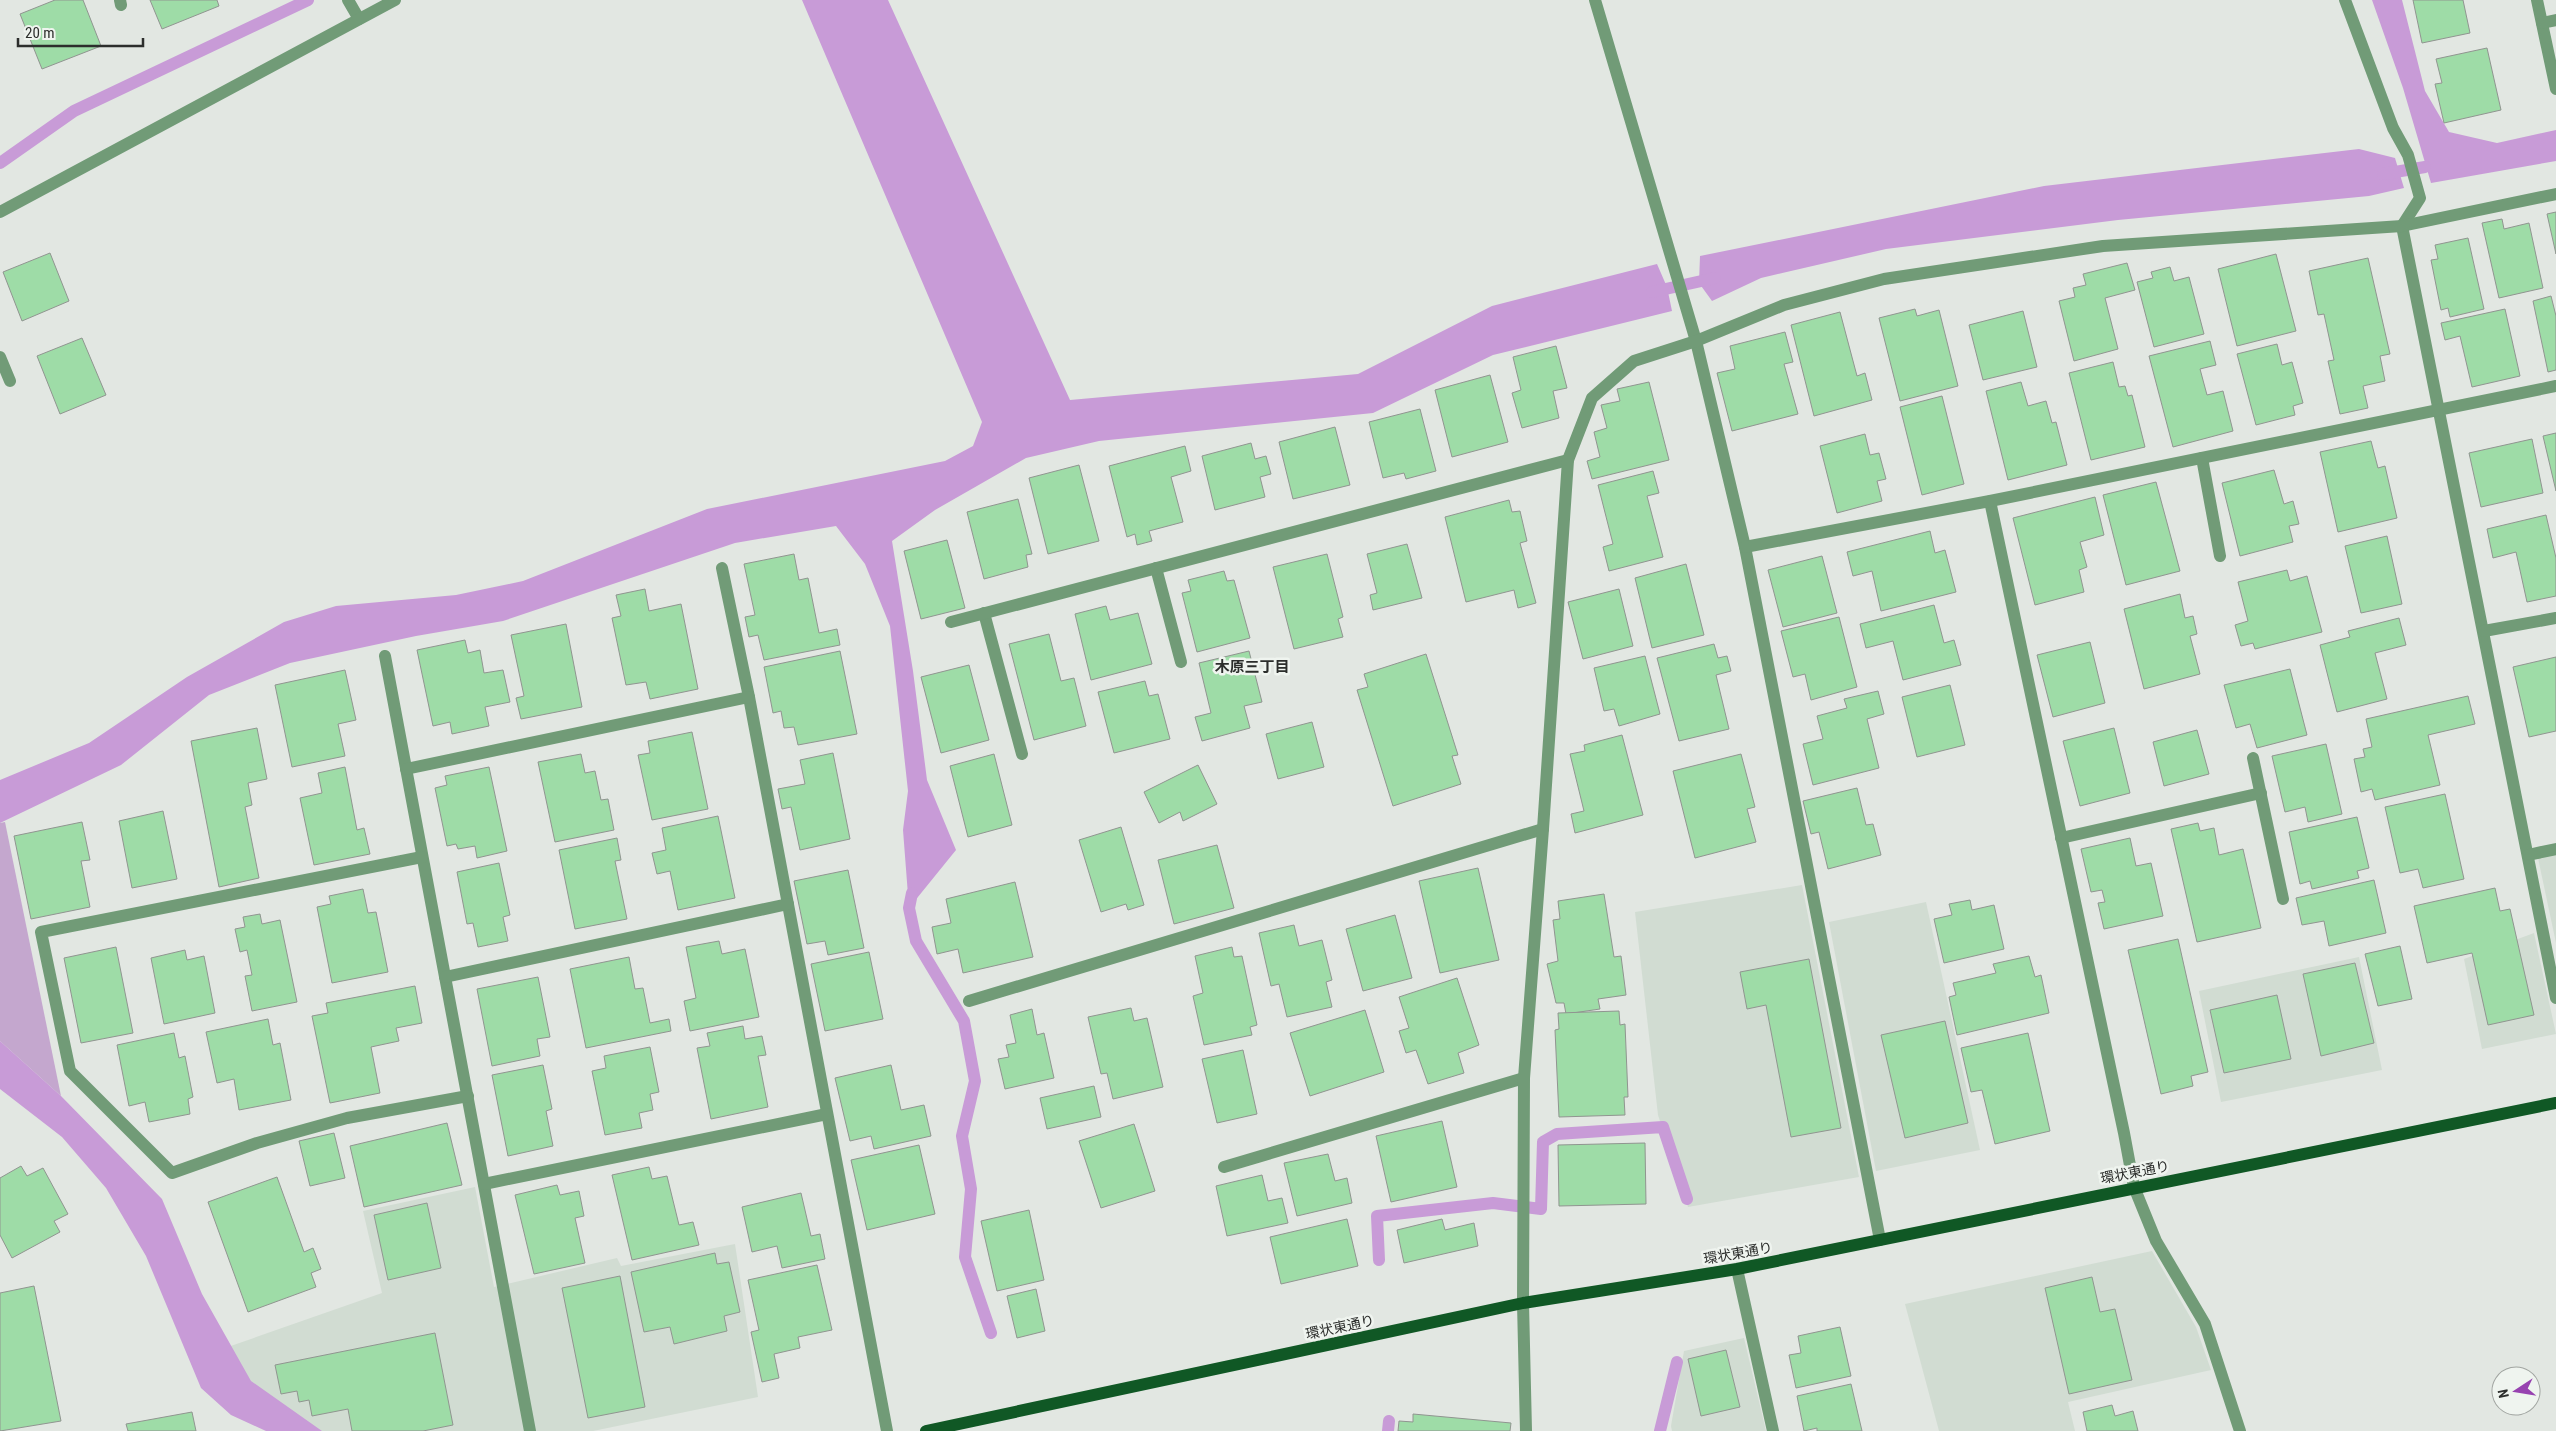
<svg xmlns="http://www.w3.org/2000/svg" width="2556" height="1431" font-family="'Roboto Condensed','Noto Sans JP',sans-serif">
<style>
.built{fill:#d1dcd2}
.green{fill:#c4a7ce}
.water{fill:#c89bd7}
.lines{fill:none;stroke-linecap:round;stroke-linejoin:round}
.stream{stroke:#c89bd7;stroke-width:12}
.building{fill:#9edca7;stroke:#909590}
.minor{stroke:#719b77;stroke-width:12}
.major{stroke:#105825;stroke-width:12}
.labels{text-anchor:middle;stroke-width:5;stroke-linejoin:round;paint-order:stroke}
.street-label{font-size:14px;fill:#2c2e2c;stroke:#eff4ef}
.neighbourhood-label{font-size:15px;font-weight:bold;fill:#2c2e2c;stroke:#eff4ef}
</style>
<rect width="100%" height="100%" fill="#e2e7e2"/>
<g class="built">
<path d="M2556 854V943L2538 858Z"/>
<path d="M1802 885 1859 1177 1688 1207 1658 1115 1635 912Z"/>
<path d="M1926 902 1980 1150 1876 1171 1829 922Z"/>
<path d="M2534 933 2556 1034 2482 1049 2464 959Z"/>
<path d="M2359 957 2382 1070 2221 1102 2199 991Z"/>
<path d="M475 1187 494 1287 617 1258 621 1266 735 1244 758 1397 593 1431H313L246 1386 225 1348 382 1293 363 1211Z"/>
<path d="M2152 1251 2196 1327 2211 1370 2068 1402 2075 1431H1939L1905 1304Z"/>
<path d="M1744 1338 1766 1431H1672L1671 1426 1684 1351Z"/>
</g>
<path class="green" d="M5 822 61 1096 0 1041V823Z"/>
<g class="water">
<path d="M802 0H888L1070 400 1358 374 1492 306 1657 264 1667 287 1672 311 1493 355 1373 413 1099 441 1026 458 935 510 892 541 913 671 927 780 956 850 909 908 903 830 908 791 890 626 865 564 836 526 735 543 503 621 416 636 290 663 209 695 121 765 0 823V780L89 743 187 677 284 622 336 606 456 595 523 581 707 509 945 461 973 446 982 422Z"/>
<path d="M2372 0H2402L2425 91 2449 132 2497 143 2556 130V161L2431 183 2403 88Z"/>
<path d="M2359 149 2395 158 2404 188 2369 196 2118 220 1886 249 1761 278 1712 301 1699 283 1700 256 2044 186Z"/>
<path d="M0 1041 61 1096 162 1199 202 1294 251 1381 322 1431H266L231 1415 201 1388 146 1256 106 1188 62 1137 0 1089Z"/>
</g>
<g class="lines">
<g class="stream">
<path d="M0 163 74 111 308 0"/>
<path d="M2383 174 2425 167"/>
<path d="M1652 292 1715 278"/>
<path d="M912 893 909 908 916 941 964 1021 975 1081 962 1136 971 1189 965 1257 991 1333"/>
<path d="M1379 1260 1377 1216 1493 1203 1541 1209 1543 1142 1557 1134 1663 1127 1687 1199"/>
<path d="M1388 1431 1389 1421"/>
<path d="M1660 1431 1677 1362"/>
</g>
</g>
<g class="building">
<path d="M55 0H83L101 46 42 69 20 14Z"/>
<path d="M150 0H217L219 6 162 29Z"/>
<path d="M2413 0H2463L2470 33 2422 43Z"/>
<path d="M2487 48 2501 110 2444 123 2435 84 2442 83 2436 59Z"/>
<path d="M2556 212V254L2547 214Z"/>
<path d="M2502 219 2504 229 2529 223 2543 288 2499 298 2482 223Z"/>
<path d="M2468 238 2484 309 2450 317 2448 308 2441 310 2431 260 2438 259 2435 245Z"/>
<path d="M50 253 69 301 22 321 3 272Z"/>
<path d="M2276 254 2296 331 2237 346 2218 269Z"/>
<path d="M2368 258 2390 354 2380 356 2385 381 2363 386 2368 408 2340 414 2328 361 2334 360 2324 314 2318 315 2309 271Z"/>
<path d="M2127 263 2135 290 2105 298 2118 349 2074 361 2059 301 2075 297 2073 288 2086 285 2083 274Z"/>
<path d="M2170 267 2174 281 2189 277 2204 334 2154 347 2137 282 2153 278 2151 272Z"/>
<path d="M2551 296 2556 316V370L2548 372 2533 301Z"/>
<path d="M1915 309 1917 316 1939 310 1958 386 1900 401 1879 318Z"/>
<path d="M2505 309 2520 376 2472 387 2460 336 2445 340 2441 323Z"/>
<path d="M2023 311 2037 367 1983 380 1969 325Z"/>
<path d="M1840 312 1857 376 1865 373 1872 400 1814 416 1791 325Z"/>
<path d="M1785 332 1793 362 1784 364 1798 414 1732 431 1717 373 1735 369 1730 346Z"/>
<path d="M82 338 106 395 60 414 37 356Z"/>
<path d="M2210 341 2216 365 2200 369 2207 395 2223 391 2233 431 2173 447 2149 356Z"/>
<path d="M2277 344 2282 365 2292 362 2303 403 2293 406 2295 415 2256 425 2237 354Z"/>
<path d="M1556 346 1567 388 1553 391 1559 418 1522 428 1512 393 1521 390 1513 357Z"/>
<path d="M2113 362 2119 387 2125 386 2128 396 2132 395 2145 447 2091 460 2069 373Z"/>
<path d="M1490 375 1508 442 1452 457 1435 390Z"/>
<path d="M1649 382 1669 460 1592 479 1587 461 1600 457 1594 432 1607 428 1601 405 1620 401 1617 389Z"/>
<path d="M2021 382 2028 406 2046 401 2052 423 2056 422 2067 465 2008 480 1986 391Z"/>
<path d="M1942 396 1964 484 1922 495 1900 407Z"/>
<path d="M1420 409 1436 471 1406 479 1404 473 1383 478 1369 422Z"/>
<path d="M1335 427 1350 485 1293 499 1279 442Z"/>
<path d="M2556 433V491L2543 436Z"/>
<path d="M1865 434 1870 455 1879 453 1886 479 1877 481 1882 501 1837 513 1820 446Z"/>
<path d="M2532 439 2543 493 2481 507 2469 453Z"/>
<path d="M2371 441 2378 468 2385 466 2397 518 2338 532 2320 452Z"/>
<path d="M1251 443 1255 459 1266 456 1271 474 1260 477 1265 497 1215 510 1202 456Z"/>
<path d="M1185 446 1191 471 1171 477 1183 522 1149 531 1152 541 1137 545 1135 534 1127 537 1109 466Z"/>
<path d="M1079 465 1099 541 1048 554 1029 478Z"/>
<path d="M2274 470 2284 504 2293 501 2299 524 2289 526 2293 542 2240 556 2222 483Z"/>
<path d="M1653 471 1659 493 1647 496 1663 557 1609 571 1603 547 1613 544 1598 485Z"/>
<path d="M2156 482 2180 571 2126 585 2103 495Z"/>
<path d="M2095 497 2104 535 2080 542 2087 567 2079 570 2084 592 2035 605 2013 518Z"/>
<path d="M1018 499 1032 554 1026 555 1028 567 984 579 967 512Z"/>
<path d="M1509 500 1512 512 1520 511 1527 541 1520 543 1536 603 1518 608 1514 590 1466 602 1445 517Z"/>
<path d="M2546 515 2556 558V596L2527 602 2516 552 2493 558 2487 529Z"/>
<path d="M1930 531 1935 553 1945 550 1956 592 1881 611 1872 571 1853 576 1847 552Z"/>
<path d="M2387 536 2402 604 2361 613 2345 546Z"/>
<path d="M947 540 965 608 921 619 904 551Z"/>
<path d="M1407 544 1422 598 1373 610 1370 595 1377 593 1367 554Z"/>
<path d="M794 554 799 580 808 578 819 633 837 629 840 645 764 660 758 635 749 637 745 617 755 615 744 564Z"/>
<path d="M1327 554 1343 617 1338 619 1343 637 1294 649 1273 567Z"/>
<path d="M1822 556 1837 613 1783 627 1768 570Z"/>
<path d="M1686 564 1704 635 1652 648 1635 578Z"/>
<path d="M2287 570 2290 581 2307 576 2322 632 2255 649 2253 643 2241 646 2235 625 2248 621 2238 582Z"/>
<path d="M1224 571 1227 581 1234 580 1250 638 1197 652 1182 593 1191 591 1188 580Z"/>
<path d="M645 589 649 611 681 604 698 689 650 699 646 682 626 685 612 618 621 616 616 595Z"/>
<path d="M1619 589 1633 646 1583 659 1568 602Z"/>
<path d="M2180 594 2185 618 2193 616 2197 634 2190 636 2200 674 2144 689 2124 609Z"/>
<path d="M1934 605 1944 643 1954 640 1961 665 1903 680 1893 641 1866 648 1860 624Z"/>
<path d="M1106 606 1110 620 1138 613 1152 664 1091 680 1075 614Z"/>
<path d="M1839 617 1857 687 1811 700 1805 674 1793 677 1781 631Z"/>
<path d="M2399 618 2406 645 2375 653 2387 699 2337 712 2320 645 2350 637 2348 631Z"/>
<path d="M566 624 582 707 521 719 516 698 524 696 511 635Z"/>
<path d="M1049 634 1061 681 1074 678 1086 726 1034 740 1009 644Z"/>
<path d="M465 640 468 653 480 650 484 673 503 670 510 702 485 707 489 726 452 734 450 722 433 726 417 650Z"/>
<path d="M2090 642 2105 703 2053 717 2037 655Z"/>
<path d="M1714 644 1718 658 1727 656 1731 671 1716 675 1729 729 1679 741 1657 658Z"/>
<path d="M840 651 857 734 798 745 794 727 784 728 781 711 773 713 764 667Z"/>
<path d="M1249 651 1262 702 1244 706 1250 728 1202 741 1195 717 1211 713 1199 663Z"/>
<path d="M1426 654 1458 755 1452 756 1461 784 1393 806 1357 690 1368 687 1364 674Z"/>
<path d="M1645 656 1660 714 1619 726 1614 709 1604 711 1594 668Z"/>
<path d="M2556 657V731L2529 737 2513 667Z"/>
<path d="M969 665 989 740 941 753 921 677Z"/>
<path d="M2290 669 2307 735 2257 748 2250 724 2236 728 2224 685Z"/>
<path d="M345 670 356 720 338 724 345 756 292 767 275 685Z"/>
<path d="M1145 681 1149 696 1158 694 1170 739 1114 753 1098 692Z"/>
<path d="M1950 685 1965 745 1917 757 1902 697Z"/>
<path d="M1878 691 1884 714 1867 719 1879 768 1813 785 1803 744 1823 739 1817 716 1847 708 1844 699Z"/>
<path d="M2468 696 2475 724 2428 735 2440 785 2375 800 2372 789 2361 792 2354 759 2365 757 2363 749 2372 747 2366 719Z"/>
<path d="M1312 722 1324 767 1278 779 1266 734Z"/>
<path d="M257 728 267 779 248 783 252 805 245 807 259 878 219 887 191 741Z"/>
<path d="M2114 728 2130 793 2080 806 2063 741Z"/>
<path d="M2197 730 2209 774 2164 786 2153 742Z"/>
<path d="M692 732 708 809 652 820 638 755 650 753 648 741Z"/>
<path d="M1622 735 1643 815 1575 833 1571 814 1584 811 1570 754 1585 751 1584 745Z"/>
<path d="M2326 744 2342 814 2308 822 2305 807 2285 812 2272 756Z"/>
<path d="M833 753 850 839 800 850 791 807 782 809 778 789 805 784 800 760Z"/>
<path d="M581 754 585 773 595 771 601 800 608 799 614 830 555 842 538 762Z"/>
<path d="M994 754 1012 825 968 837 950 766Z"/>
<path d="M1741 754 1755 807 1747 809 1756 842 1695 858 1673 771Z"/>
<path d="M1198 765 1217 804 1183 821 1180 812 1159 823 1144 792Z"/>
<path d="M345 767 357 830 364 828 370 854 314 865 300 798 322 793 318 773Z"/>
<path d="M489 767 507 851 477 858 475 846 458 849 456 844 447 846 435 788 447 785 445 776Z"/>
<path d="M1857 788 1866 825 1873 824 1881 855 1828 869 1819 832 1811 834 1803 801Z"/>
<path d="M2445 794 2464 879 2423 888 2418 869 2400 873 2385 807Z"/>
<path d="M163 811 177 879 132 888 119 821Z"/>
<path d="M718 816 735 898 678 910 670 871 657 874 652 853 666 850 662 828Z"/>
<path d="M2357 817 2369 868 2357 871 2359 878 2312 889 2310 881 2300 884 2289 832Z"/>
<path d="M82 822 90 860 81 861 90 907 31 919 14 836Z"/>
<path d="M2198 823 2200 831 2214 828 2219 855 2243 849 2261 928 2197 942 2171 829Z"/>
<path d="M1121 827 1144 905 1128 910 1126 904 1101 912 1079 840Z"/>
<path d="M617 838 621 860 615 861 627 919 575 929 559 850Z"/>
<path d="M2130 838 2136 866 2151 863 2163 916 2104 929 2098 903 2105 902 2102 890 2091 892 2081 849Z"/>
<path d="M1217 845 1234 908 1174 924 1158 860Z"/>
<path d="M499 863 510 915 503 917 508 941 478 947 473 923 467 924 457 872Z"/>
<path d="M1478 868 1499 960 1440 973 1419 881Z"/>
<path d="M848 870 864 948 828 955 825 941 807 944 794 881Z"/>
<path d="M2374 880 2386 933 2329 946 2324 921 2302 925 2296 898Z"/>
<path d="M1015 882 1033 957 963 973 958 949 937 954 932 927 951 923 946 899Z"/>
<path d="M2495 888 2500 911 2510 909 2534 1015 2488 1025 2472 953 2427 963 2414 906Z"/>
<path d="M363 889 368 913 376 912 388 972 332 983 317 907 331 904 329 896Z"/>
<path d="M1604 894 1614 957 1621 956 1626 995 1598 999 1600 1009 1566 1014 1564 1003H1556L1547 964 1558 961 1553 920 1560 919 1558 901Z"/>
<path d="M1970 900 1972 910 1994 905 2004 949 1944 963 1934 919 1952 915 1949 904Z"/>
<path d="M260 914 262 924 280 920 297 1002 252 1011 245 976 252 975 247 950 240 952 235 929 245 927 243 917Z"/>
<path d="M1395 915 1412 978 1363 991 1346 929Z"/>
<path d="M1294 925 1299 946 1322 940 1332 980 1326 982 1332 1007 1287 1017 1279 984 1271 986 1259 933Z"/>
<path d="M2178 939 2208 1072 2191 1076 2193 1086 2161 1094 2128 950Z"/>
<path d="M719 941 722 954 745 949 759 1017 690 1031 684 1001 696 998 686 947Z"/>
<path d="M2400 946 2412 999 2378 1006 2365 954Z"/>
<path d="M116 947 133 1033 81 1043 64 958Z"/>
<path d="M1232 947 1234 957 1242 956 1257 1025 1250 1027 1252 1035 1204 1045 1193 996 1203 993 1195 956Z"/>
<path d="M185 950 187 960 204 956 215 1013 164 1024 151 958Z"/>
<path d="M869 952 883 1019 825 1031 811 964Z"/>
<path d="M2029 956 2035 977 2041 975 2049 1013 1957 1035 1949 997 1956 995 1953 983 1996 973 1993 964Z"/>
<path d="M629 957 635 989 643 988 650 1023 669 1019 671 1031 586 1048 570 969Z"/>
<path d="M1809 959 1841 1128 1791 1137 1766 1005 1747 1009 1740 972Z"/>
<path d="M2355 963 2374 1043 2321 1056 2303 974Z"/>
<path d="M538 977 550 1037 537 1039 540 1056 492 1066 477 989Z"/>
<path d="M1457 978 1479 1045 1458 1053 1464 1073 1428 1084 1416 1050 1406 1053 1399 1031 1409 1028 1399 997Z"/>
<path d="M415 986 422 1023 396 1028 399 1041 371 1047 380 1093 330 1103 312 1016 328 1013 326 1003Z"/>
<path d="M2277 995 2291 1059 2224 1073 2210 1010Z"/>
<path d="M1131 1008 1134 1021 1147 1018 1163 1087 1113 1099 1107 1073 1101 1074 1088 1017Z"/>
<path d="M1032 1009 1037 1035 1044 1033 1054 1078 1005 1089 998 1059 1009 1057 1006 1045 1016 1043 1010 1015Z"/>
<path d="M1365 1010 1384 1072 1310 1096 1290 1033Z"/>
<path d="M1619 1011 1620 1025 1625 1024 1628 1097H1624L1625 1115 1559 1117 1555 1030 1559 1029 1558 1013Z"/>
<path d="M268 1019 273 1045 280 1043 291 1100 239 1110 234 1079 217 1083 206 1032Z"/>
<path d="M1945 1021 1968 1123 1905 1138 1881 1035Z"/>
<path d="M743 1026 745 1039 762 1036 766 1055 758 1056 768 1107 711 1119 697 1048 710 1046 707 1033Z"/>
<path d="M174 1033 179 1058 185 1056 193 1097 188 1099 190 1114 149 1122 145 1102 129 1106 117 1045Z"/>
<path d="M2028 1033 2050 1131 1995 1144 1982 1090 1971 1092 1961 1048Z"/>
<path d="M650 1047 659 1092 650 1094 653 1110 639 1113 642 1128 605 1135 592 1071 606 1068 604 1056Z"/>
<path d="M1243 1050 1257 1114 1217 1123 1202 1059Z"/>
<path d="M543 1065 552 1109 546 1111 553 1146 508 1156 492 1075Z"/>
<path d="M891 1065 901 1110 924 1105 931 1136 874 1149 871 1136 850 1141 835 1078Z"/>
<path d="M1094 1086 1101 1117 1047 1129 1040 1098Z"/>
<path d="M1442 1121 1457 1187 1391 1202 1376 1136Z"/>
<path d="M447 1123 462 1185 364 1207 350 1146Z"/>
<path d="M1134 1124 1155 1191 1101 1208 1079 1141Z"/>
<path d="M334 1133 345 1178 310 1186 299 1141Z"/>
<path d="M1645 1143 1646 1204 1559 1206 1558 1145Z"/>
<path d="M919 1145 935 1214 867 1230 851 1160Z"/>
<path d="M1328 1154 1335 1181 1347 1178 1352 1203 1297 1216 1284 1163Z"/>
<path d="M21 1166 27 1176 43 1168 68 1214 54 1221 60 1232 12 1258 0 1235V1178Z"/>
<path d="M649 1167 652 1179 667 1176 679 1225 693 1222 699 1245 632 1260 612 1175Z"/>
<path d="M1262 1175 1268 1201 1282 1198 1288 1223 1227 1236 1216 1186Z"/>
<path d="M277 1177 304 1252 313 1248 321 1269 311 1273 316 1287 248 1312 208 1202Z"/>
<path d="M557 1185 560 1195 579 1191 584 1216 575 1218 585 1263 534 1274 515 1195Z"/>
<path d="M801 1193 811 1236 820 1234 825 1259 782 1268 777 1246 752 1252 742 1207Z"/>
<path d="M427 1203 441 1268 388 1280 374 1215Z"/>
<path d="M1029 1210 1044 1280 997 1291 981 1221Z"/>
<path d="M1347 1219 1358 1266 1281 1284 1270 1237Z"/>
<path d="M1442 1219 1445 1230 1474 1223 1478 1246 1404 1263 1397 1230Z"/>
<path d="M715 1253 717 1264 729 1262 740 1312 724 1316 727 1331 674 1344 670 1327 644 1332 631 1272Z"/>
<path d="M817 1265 832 1330 798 1337 800 1348 774 1354 779 1378 762 1382 751 1332 759 1330 748 1280Z"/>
<path d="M620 1276 645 1407 588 1418 562 1288Z"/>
<path d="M2092 1277 2100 1312 2115 1309 2132 1380 2069 1394 2045 1288Z"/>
<path d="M34 1286 61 1421 0 1431V1293Z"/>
<path d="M1036 1289 1045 1331 1017 1338 1007 1296Z"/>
<path d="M1840 1327 1851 1376 1796 1388 1789 1355 1801 1353 1798 1336Z"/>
<path d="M435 1333 453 1425 423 1431H352L348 1409 312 1416 309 1400 299 1402 297 1391 281 1394 275 1365Z"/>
<path d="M1726 1350 1740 1407 1701 1416 1688 1359Z"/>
<path d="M1851 1384 1862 1431H1817V1428L1804 1431 1797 1396Z"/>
<path d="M2112 1405 2115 1416 2133 1411 2138 1431H2087L2083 1412Z"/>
<path d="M192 1412 196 1431H128L126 1424Z"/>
<path d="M1413 1414 1511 1423 1510 1431H1398L1399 1421 1413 1422Z"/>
</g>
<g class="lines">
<g class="minor">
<path d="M120 0 121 5"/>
<path d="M348 0 359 19"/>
<path d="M1595 0 1696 341 1745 547 1880 1240"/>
<path d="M2345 0 2393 128 2408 155 2420 198 2402 226 2556 998"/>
<path d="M2537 0 2556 89"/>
<path d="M2542 23 2556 20"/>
<path d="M0 212 395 0"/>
<path d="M0 357 10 381"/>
<path d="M2202 458 2220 556"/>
<path d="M1990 501 2124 1133 2134 1187 2156 1241 2205 1324 2240 1431"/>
<path d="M1745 547 1990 501 2556 386"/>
<path d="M722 568 749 697 887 1431"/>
<path d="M1156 568 1181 662"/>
<path d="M984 613 1022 754"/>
<path d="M951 622 1568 460"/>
<path d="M2484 631 2556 618"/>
<path d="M385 656 530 1431"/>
<path d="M2253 758 2283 899"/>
<path d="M406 769 749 697"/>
<path d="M2061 838 2261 793"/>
<path d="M2528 855 2556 849"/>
<path d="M422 857 41 932 70 1071 172 1173 257 1143 347 1118 468 1096"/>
<path d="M445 977 788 904"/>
<path d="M969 1001 1543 829"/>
<path d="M1224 1167 1524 1078"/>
<path d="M484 1184 827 1114"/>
<path d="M1737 1269 1773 1431"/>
<path d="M1526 1431 1523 1303 1524 1078 1543 829 1568 460 1592 398 1634 361 1696 341 1784 305 1884 279 2103 246 2402 226 2556 194"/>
</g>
<path class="major" d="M926 1431 1523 1303 1737 1269 2556 1103"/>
</g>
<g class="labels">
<g class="street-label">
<text transform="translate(2135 1172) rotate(-11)" y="5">環状東通り</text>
<text transform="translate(1738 1253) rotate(-10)" y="5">環状東通り</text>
<text transform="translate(1340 1327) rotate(-12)" y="5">環状東通り</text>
</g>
<g class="neighbourhood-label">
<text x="1252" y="672">木原三丁目</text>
</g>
</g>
<g transform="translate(2516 1391) rotate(258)"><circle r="24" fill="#eff4ef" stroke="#a1a5a1"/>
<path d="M0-4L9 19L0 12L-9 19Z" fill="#9742b0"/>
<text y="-8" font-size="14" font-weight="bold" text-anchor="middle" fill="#2c2e2c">N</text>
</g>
<path d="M18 38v8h125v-8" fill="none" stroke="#2c2e2c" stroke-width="2.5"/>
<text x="25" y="38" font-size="15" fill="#2c2e2c" stroke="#eff4ef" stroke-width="4" paint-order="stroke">20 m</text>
</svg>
